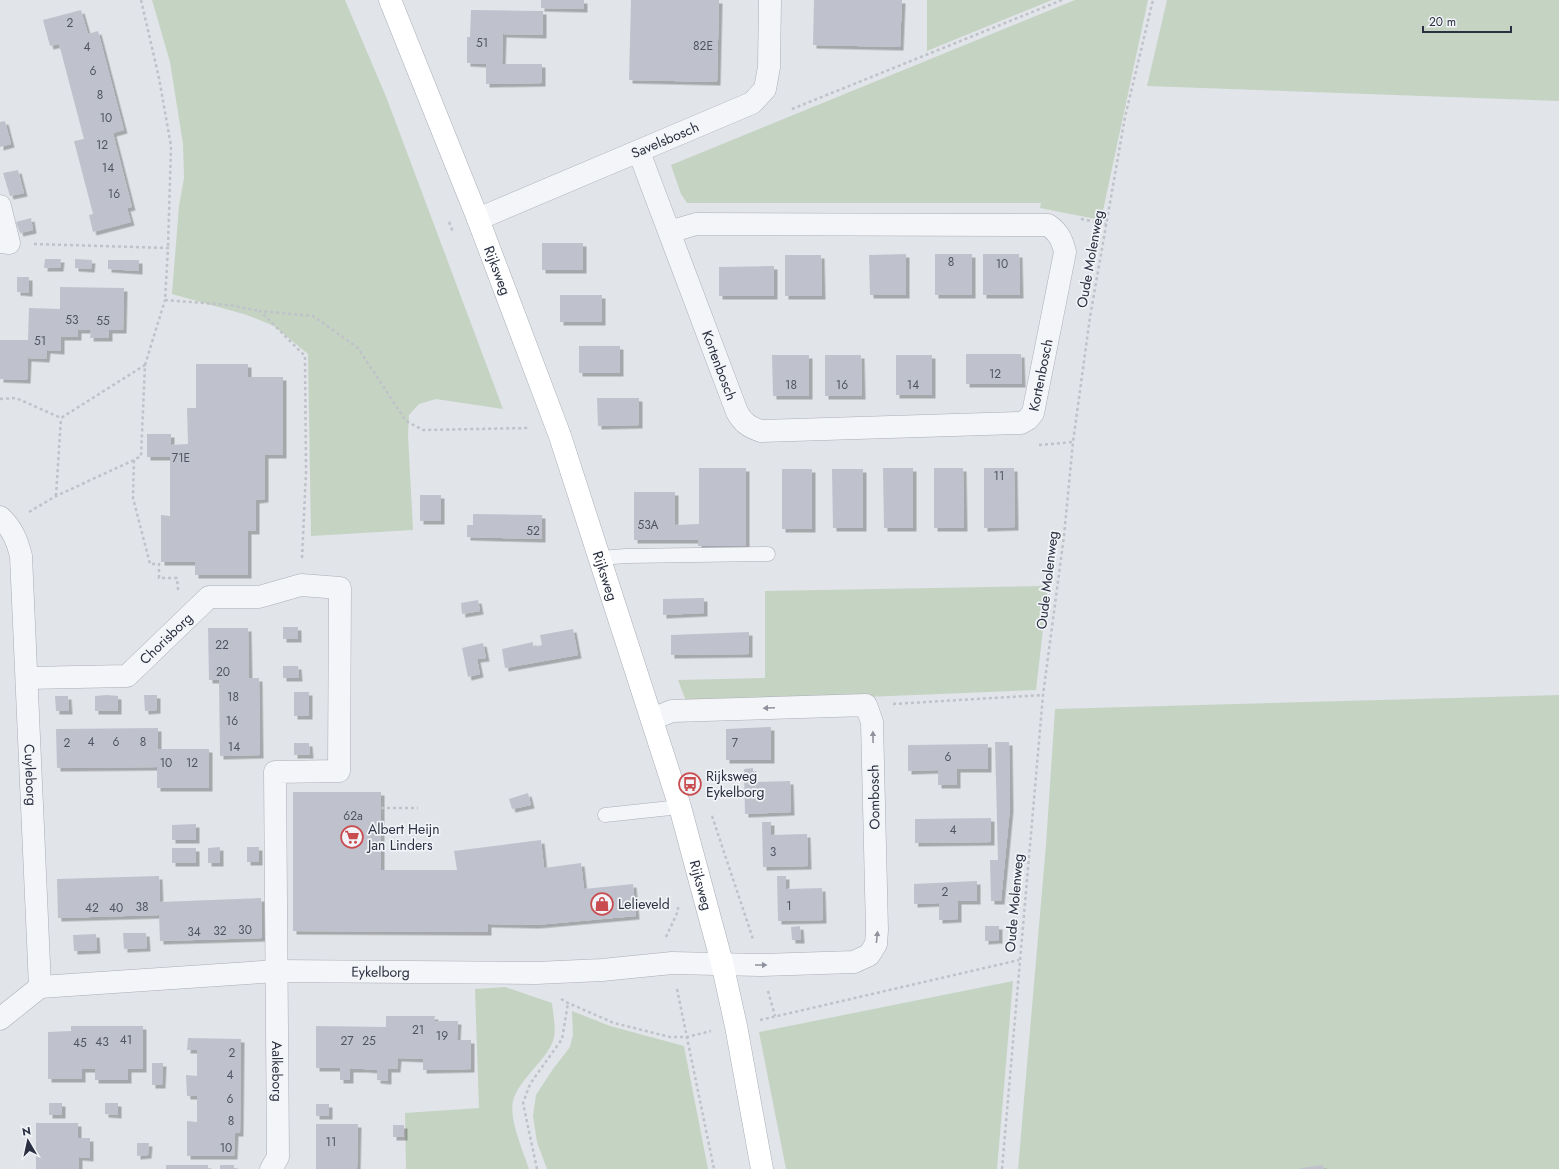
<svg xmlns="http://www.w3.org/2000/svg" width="1559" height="1169" font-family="Jost,sans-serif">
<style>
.green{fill:#c5d3c3}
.building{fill:#bfc2cc;filter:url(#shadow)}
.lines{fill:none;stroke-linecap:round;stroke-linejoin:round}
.lane-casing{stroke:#aaaeb7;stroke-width:15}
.street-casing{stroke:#aaaeb7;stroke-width:23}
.secondary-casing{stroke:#aaaeb7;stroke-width:23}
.path{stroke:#bfc2c8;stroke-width:2.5;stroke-dasharray:3 3;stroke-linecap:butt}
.lane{stroke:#f4f5f8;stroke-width:14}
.street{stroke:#f4f5f8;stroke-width:22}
.secondary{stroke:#fff;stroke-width:22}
.oneway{fill:#8f929c}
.labels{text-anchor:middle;stroke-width:3.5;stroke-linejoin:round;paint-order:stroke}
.number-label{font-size:12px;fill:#4f5464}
.street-label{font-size:14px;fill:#2a3041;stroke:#f1f3f7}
.poi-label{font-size:14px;fill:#2a3041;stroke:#f1f3f7;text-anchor:start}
</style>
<defs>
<filter id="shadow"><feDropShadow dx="3.5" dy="3.5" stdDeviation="0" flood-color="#0004"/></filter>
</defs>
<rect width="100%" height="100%" fill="#e1e4e9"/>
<g class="green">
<path d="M152 0H345L387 99 503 409 436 399 419 404 409 415 408 435 413 530 311 536 308 354 274 326 247 315 172 294 179 206 184 178 183 144 170 62Z"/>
<path d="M927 0H1052L927 51Z"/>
<path d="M1075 0H1148L1101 220 1040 208 1041 203H687L681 194 671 165Z"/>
<path d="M1167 0H1559V101L1147 86Z"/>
<path d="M1048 586 1036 690 769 701 689 709 678 680 765 678V591Z"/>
<path d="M1559 695V1169H1018L1046 845 1055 709Z"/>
<path d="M1013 981 997 1169H786L759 1032Z"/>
<path d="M505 987 552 1003C553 1013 556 1028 554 1037 550 1058 519 1078 513 1101 509 1120 523 1150 529 1169H406L405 1113 479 1108 475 989Z"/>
<path d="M572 1011 610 1026 684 1046 708 1169H547L537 1142 533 1116 536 1095 553 1069 570 1047 573 1035Z"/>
</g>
<g class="building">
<path d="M541 0H584V9L541 8Z"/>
<path d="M631 0H719L717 82 629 80Z"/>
<path d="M814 0H902L900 47 813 45Z"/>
<path d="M81 10 88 34 98 31 124 130 113 133 132 207 127 208 131 222 93 232 89 215 93 214 74 141 84 139 59 44 50 46 43 20Z"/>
<path d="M471 10 543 11V35L503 34 502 64H542V83L486 84V64L467 63V37H470Z"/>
<path d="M5 121 11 144 0 147V122Z"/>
<path d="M18 170 24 193 10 196 3 173Z"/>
<path d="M31 218 33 230 20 233 16 222Z"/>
<rect x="542" y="243" width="41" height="27"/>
<path d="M906 254V295H870L869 255Z"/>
<rect x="935" y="254" width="37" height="41"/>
<path d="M983 254H1019L1020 295H983Z"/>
<path d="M785 255H821L822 296H785Z"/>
<path d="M45 259H61L60 268H44Z"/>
<path d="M75 259 92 260 91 269 75 268Z"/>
<path d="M108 260H139V271L108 269Z"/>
<path d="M774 266V296H719V267Z"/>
<path d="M17 277H29V293L17 292Z"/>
<path d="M60 287 124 288 123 330H109V338H90L91 330H78V337H61V351L47 350 46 359 28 358 27 380 0 379V340H28L29 308 60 309Z"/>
<rect x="560" y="295" width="42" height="27"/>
<rect x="579" y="346" width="41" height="27"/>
<path d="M966 354H1021L1022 384H966Z"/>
<path d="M772 355H809V396H773Z"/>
<path d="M825 355H861L862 396H825Z"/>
<rect x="896" y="355" width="36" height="40"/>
<path d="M196 364H248V377H283V455H265V499L256 500V531H248V575H195V562H161V515L170 516V457H147V434H171V445L188 444 187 408H196Z"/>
<path d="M597 398H639V425L598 426Z"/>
<path d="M699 468H746V546H698V540H634V492H675V525L699 524Z"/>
<path d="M883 468H913V528H884Z"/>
<path d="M934 468H963L964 528H934Z"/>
<path d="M984 468H1014L1015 527 984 528Z"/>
<rect x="782" y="469" width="30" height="60"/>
<path d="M832 469H863V528H833Z"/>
<rect x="420" y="495" width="21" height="26"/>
<path d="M473 514 542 515V539L467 537V525H473Z"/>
<path d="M704 598V613L663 615V599Z"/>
<path d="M478 600 480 611 462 614 461 603Z"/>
<rect x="283" y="627" width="15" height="12"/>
<path d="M208 628H248L249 678H259L260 755 220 756 219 680H209Z"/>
<path d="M573 629 578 655 505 668 502 649 533 642V647L542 645 540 635Z"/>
<path d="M749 632V654L671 655V635Z"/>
<path d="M483 643 486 658 477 659 480 674 468 677 462 648Z"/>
<path d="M283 666H298L299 678H283Z"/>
<rect x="294" y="692" width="15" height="24"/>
<path d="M107 695 118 696V711H95V696Z"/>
<path d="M144 695H157V710L145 711Z"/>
<path d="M55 696H68L69 711H56Z"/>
<path d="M771 727V760H726V729Z"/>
<path d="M158 728V749H209V788H157V767L57 768 56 729Z"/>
<path d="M995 742H1009L1010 808 1001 901H991L990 860H998Z"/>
<path d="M294 743H309L310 755H294Z"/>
<path d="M988 744V769H957V785H938V770L908 771V745Z"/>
<path d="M753 768V782L790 781 791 812 745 814 744 769Z"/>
<path d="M293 792H381V870H457L454 851 541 840 544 868 581 863 584 889 633 884 636 916 536 925 488 924V932L293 931Z"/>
<path d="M528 793 531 805 512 809 509 799Z"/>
<path d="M991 818V842L915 843V819Z"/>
<path d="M762 822H771V835L807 834 808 866 763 867Z"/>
<path d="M196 824V840H172V825Z"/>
<path d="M220 847V863H208V848Z"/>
<rect x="247" y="847" width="12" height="15"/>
<rect x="172" y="848" width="24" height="15"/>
<path d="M159 876 160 902 261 898 262 938 160 941 159 915 58 918 57 879Z"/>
<path d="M777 876H786V889L822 888 823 920 778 921Z"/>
<path d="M977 881V901H958V919L939 920V903L914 904V884Z"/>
<path d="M800 926 801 940H792L791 927Z"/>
<path d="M985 926H999V940L985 941Z"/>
<path d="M123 933H146L147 948 124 949Z"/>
<path d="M96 934 97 950 74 951 73 935Z"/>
<path d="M386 1016H435L434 1021H458L457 1040H471V1069L423 1070V1059L398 1058 397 1069H388V1081L377 1080V1070L363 1069H350V1080H340V1068H316V1026L386 1027Z"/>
<path d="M71 1026H143V1069H128V1080H95V1069H82V1079H48V1032L71 1031Z"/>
<path d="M188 1038 241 1039 240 1133H235L234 1156H187V1121L197 1122V1096H187L186 1075 197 1076V1050H187Z"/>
<path d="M152 1063H163L162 1085H152Z"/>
<rect x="49" y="1103" width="13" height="12"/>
<path d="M105 1103H118V1115L105 1114Z"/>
<rect x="316" y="1104" width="13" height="12"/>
<path d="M36 1123H78V1138H90V1158L79 1157V1169H36Z"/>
<path d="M316 1124H358L357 1169H316Z"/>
<rect x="393" y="1125" width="11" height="12"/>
<path d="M137 1143H149L148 1155 137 1156Z"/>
<rect x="166" y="1165" width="42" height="4"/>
<rect x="220" y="1165" width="14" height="4"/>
<path d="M1323 1165 1324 1169H1301V1168Z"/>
</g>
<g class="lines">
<g class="lane-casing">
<g id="lane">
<path d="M600 558 626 556 768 554"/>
<path d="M605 815 680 807"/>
</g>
</g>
<g class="street-casing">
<g id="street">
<path id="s1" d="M639 152 737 412C743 423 749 427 761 431L1021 423 1028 419 1033 413 1065 252C1062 239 1058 232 1048 225L696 224 669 232"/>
<path d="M0 206 9 243 0 242"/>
<path id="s2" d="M478 219 752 103 765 89 769 67 770 0"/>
<path id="s3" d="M0 517C12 528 17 540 21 556L40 987 0 1019"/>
<path id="s4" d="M27 678 127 676 209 597H259L301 585 340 588 339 771 275 772 278 1157 271 1169"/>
<path id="s5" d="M40 987 277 971 536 973 602 970 672 963 760 965 854 962 869 955 876 944 877 930 872 722 866 705 672 711 652 719"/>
</g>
</g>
<g class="secondary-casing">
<g id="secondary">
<path id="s6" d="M390 0 478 219 560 436 680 807 722 963 736 1026 762 1169"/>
</g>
</g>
<g class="path">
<path d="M141 0 159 78 171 146 168 248"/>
<path d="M792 109 1062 0"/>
<path d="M1081 219 1106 224"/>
<path d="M449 222 453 232"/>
<path d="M34 244 168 248 165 300 229 305 260 311"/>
<path d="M145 365 165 300"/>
<path d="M0 399 16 398 61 418 145 365 141 456 134 460 133 498 150 564H159V578H177L178 590"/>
<path d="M1039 445 1073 442"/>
<path d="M56 496 61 418"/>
<path d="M29 512 56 496 134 460"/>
<path d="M302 558 306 472 305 356 260 311 313 316 358 348 406 421 423 430 529 428"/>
<path d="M893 704 1043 695"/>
<path d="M381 808H418"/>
<path d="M712 816 753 939"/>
<path d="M666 937 678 911V907"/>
<path d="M677 989 714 1169"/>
<path d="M768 991 775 1016"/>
<path d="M561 999 568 1003 614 1023 670 1037H687L711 1031"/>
<path d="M760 1020 1019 960"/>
<path d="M537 1169 523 1103 530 1084 562 1039 568 1003"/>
<path d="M1002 1169 1043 695 1064 536 1073 442 1090 317 1125 117 1153 0"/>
</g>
<use href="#lane" class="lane"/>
<use href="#street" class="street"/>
<use href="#secondary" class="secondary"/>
</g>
<defs><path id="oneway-solid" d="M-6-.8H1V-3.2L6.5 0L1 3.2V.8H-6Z"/></defs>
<g class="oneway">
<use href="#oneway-solid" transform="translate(769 708) rotate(178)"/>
<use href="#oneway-solid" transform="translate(873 737) rotate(-91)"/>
<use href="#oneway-solid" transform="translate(877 937) rotate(-84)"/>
<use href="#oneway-solid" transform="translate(761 965)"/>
</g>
<defs>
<g id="bus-ring" transform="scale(1.15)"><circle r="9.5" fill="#f1f3f7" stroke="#c94c50" stroke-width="1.5"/><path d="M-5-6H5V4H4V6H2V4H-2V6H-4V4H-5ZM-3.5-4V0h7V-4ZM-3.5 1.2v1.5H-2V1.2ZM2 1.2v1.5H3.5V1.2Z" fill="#c94c50"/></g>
<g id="supermarket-ring" transform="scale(1.15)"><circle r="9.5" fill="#f1f3f7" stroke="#c94c50" stroke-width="1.5"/><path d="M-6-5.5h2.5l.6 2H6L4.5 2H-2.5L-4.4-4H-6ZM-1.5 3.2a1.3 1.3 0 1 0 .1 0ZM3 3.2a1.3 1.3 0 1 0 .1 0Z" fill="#c94c50"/></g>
<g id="shop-ring" transform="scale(1.15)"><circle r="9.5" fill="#f1f3f7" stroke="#c94c50" stroke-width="1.5"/><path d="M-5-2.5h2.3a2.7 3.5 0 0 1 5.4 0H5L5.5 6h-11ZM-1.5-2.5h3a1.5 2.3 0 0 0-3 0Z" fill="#c94c50"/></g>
</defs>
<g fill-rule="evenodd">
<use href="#bus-ring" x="690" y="784"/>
<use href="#supermarket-ring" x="352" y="837"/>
<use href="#shop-ring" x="602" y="904"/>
</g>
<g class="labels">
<g class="number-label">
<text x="70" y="27">2</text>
<text x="482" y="47">51</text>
<text x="703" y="50">82E</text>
<text x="87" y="51">4</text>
<text x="93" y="75">6</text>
<text x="100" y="99">8</text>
<text x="106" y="122">10</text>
<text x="102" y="149">12</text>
<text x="108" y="172">14</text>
<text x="114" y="198">16</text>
<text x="951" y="266">8</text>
<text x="1002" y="268">10</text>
<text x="72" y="324">53</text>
<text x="103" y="325">55</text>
<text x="40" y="345">51</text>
<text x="995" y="378">12</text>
<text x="791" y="389">18</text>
<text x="842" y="389">16</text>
<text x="913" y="389">14</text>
<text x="181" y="462">71E</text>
<text x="999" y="480">11</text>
<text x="648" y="529">53A</text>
<text x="533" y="535">52</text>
<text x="222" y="649">22</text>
<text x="223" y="676">20</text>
<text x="233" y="701">18</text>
<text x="232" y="725">16</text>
<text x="91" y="746">4</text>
<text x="116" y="746">6</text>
<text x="143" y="746">8</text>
<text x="67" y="747">2</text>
<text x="735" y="747">7</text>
<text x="234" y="751">14</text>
<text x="948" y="761">6</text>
<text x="166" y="767">10</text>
<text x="192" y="767">12</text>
<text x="353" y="820">62a</text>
<text x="953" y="834">4</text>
<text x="773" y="856">3</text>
<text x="945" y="896">2</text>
<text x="789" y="910">1</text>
<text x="142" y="911">38</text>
<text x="92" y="912">42</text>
<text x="116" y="912">40</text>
<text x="245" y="934">30</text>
<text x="220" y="935">32</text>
<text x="194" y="936">34</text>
<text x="418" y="1034">21</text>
<text x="442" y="1040">19</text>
<text x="126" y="1044">41</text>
<text x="347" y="1045">27</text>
<text x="369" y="1045">25</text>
<text x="102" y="1046">43</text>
<text x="80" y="1047">45</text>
<text x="232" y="1057">2</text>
<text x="230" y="1079">4</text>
<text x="230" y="1103">6</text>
<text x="231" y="1125">8</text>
<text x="331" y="1146">11</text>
<text x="226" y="1152">10</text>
</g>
<g class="street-label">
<text dy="5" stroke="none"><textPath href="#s2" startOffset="203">Savelsbosch</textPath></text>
<text transform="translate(1090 259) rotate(-80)" y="5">Oude Molenweg</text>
<text dy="5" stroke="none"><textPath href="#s6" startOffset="291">Rijksweg</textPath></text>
<text dy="5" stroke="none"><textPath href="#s1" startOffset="228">Kortenbosch</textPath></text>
<text dy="5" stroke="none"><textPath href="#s1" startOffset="624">Kortenbosch</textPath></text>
<text dy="5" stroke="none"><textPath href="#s6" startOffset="615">Rijksweg</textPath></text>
<text transform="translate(1047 580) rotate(-83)" y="5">Oude Molenweg</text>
<text dy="5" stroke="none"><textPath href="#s4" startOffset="154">Chorisborg</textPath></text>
<text dy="5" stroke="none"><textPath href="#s3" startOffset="264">Cuyleborg</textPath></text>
<text transform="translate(874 797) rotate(-91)" y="5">Oombosch</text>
<text dy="5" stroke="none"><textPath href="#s6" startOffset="939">Rijksweg</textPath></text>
<text transform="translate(1014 903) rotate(-85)" y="5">Oude Molenweg</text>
<text dy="5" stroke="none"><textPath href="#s5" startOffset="341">Eykelborg</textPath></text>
<text dy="5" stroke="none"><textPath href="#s4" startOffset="893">Aalkeborg</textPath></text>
</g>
<g class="poi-label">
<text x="706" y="781">Rijksweg<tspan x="706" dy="16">Eykelborg</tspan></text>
<text x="368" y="834">Albert Heijn<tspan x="368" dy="16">Jan Linders</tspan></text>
<text x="618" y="909">Lelieveld</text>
</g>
</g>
<g transform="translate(28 1141) rotate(351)" stroke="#f1f3f7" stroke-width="3" paint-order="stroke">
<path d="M0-3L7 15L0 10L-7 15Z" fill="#2a3041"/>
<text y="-6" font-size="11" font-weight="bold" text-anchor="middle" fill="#2a3041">N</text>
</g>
<path d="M1423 26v6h88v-6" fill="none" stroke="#2a3041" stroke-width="2"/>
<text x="1429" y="26" font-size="12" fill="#2a3041" stroke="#f1f3f7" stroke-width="3" paint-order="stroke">20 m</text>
</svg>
